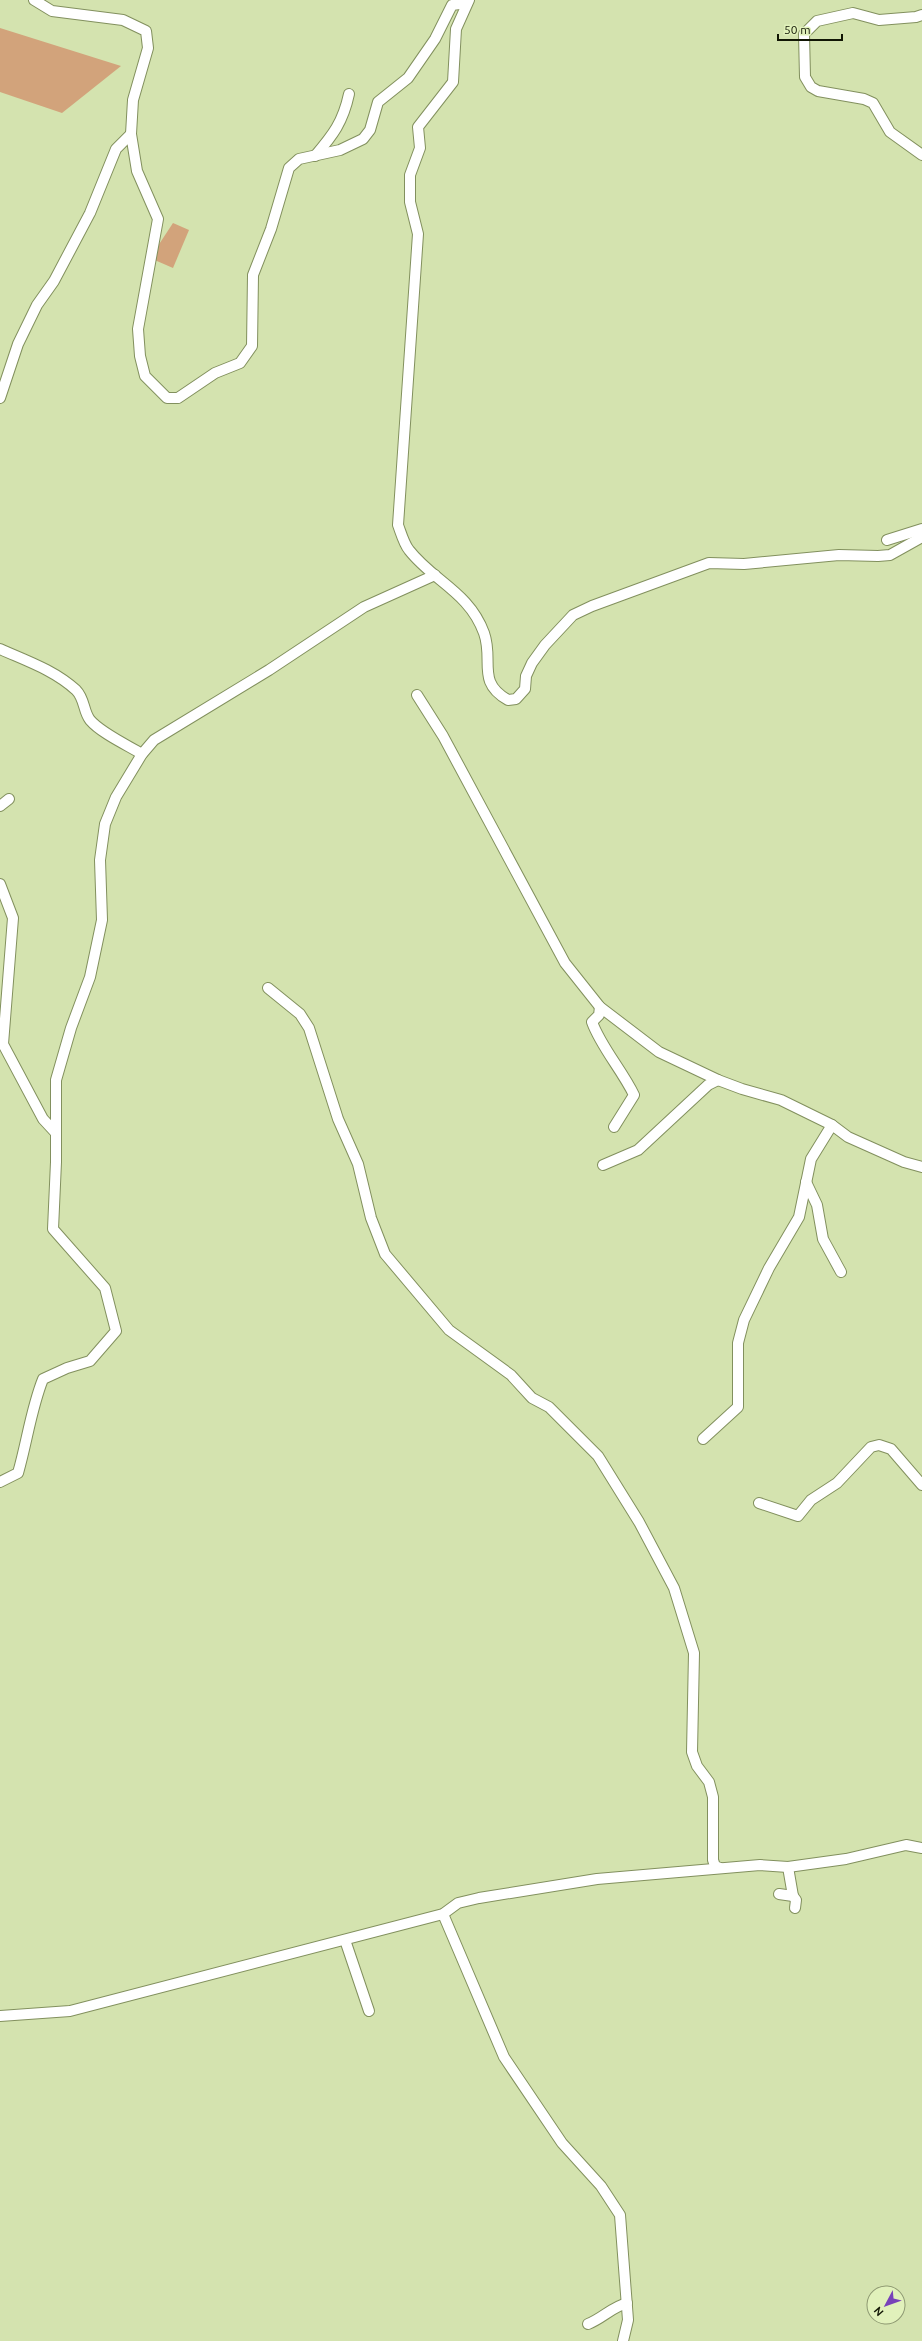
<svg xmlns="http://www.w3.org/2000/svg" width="922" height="2341" font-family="Ubuntu,sans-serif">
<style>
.green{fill:#d2a37b}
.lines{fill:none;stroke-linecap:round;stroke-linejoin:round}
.street-casing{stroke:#82905e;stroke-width:12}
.street{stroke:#fff;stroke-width:10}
</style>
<rect width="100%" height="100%" fill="#d4e3af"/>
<g class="green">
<path d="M0 28 121 66 62 113 0 92Z"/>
<path d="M173 223 189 230 173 268 150 258Z"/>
</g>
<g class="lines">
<g class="street-casing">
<g id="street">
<path d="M34 0 52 11 123 20 146 31 148 48 133 100 131 134 137 171 158 219 138 329 140 356 145 376 167 398H178L215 373 240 363 252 346 253 275 271 229 289 168 299 159 340 150 363 139 370 130 378 102 408 78 435 39 452 5 467 3"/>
<path d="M469 0 456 29 453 82 418 127 420 148 410 175V202L418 234 398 525C401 533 404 544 409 550 433 581 469 592 484 633 494 661 476 682 508 700L516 699 525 689 526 676 532 663 545 645 573 615 592 606 709 563 744 564 839 555 878 556 890 555 922 537"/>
<path d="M922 15 916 17 879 20 853 13 817 21 804 34 805 77 811 87 818 91 864 99 873 103 890 132 922 155"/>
<path d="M315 156C333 135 343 122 349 94"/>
<path d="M0 398 18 344 37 305 54 281 90 213 116 149 131 134"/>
<path d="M887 540 922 529"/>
<path d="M0 649C27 661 54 670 76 690 85 699 83 711 90 720 101 733 127 745 142 754"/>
<path d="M417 695 443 736 565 963 600 1007 659 1052 718 1080 742 1089 781 1100 832 1125 848 1137 904 1162 922 1167"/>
<path d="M0 806 9 799"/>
<path d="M0 884 13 918 3 1044 43 1119 55 1132"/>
<path d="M268 988 300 1014 309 1028 338 1119 358 1164 371 1218 385 1254 449 1330 511 1375 532 1398 549 1407 598 1456 639 1522 674 1588 694 1653 692 1752 697 1766 709 1782 713 1797V1860L715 1866 720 1868"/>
<path d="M600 1007 599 1015 592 1022C601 1047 622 1070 634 1095L614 1127"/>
<path d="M603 1165 638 1150 708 1085 718 1080"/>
<path d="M806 1182 817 1205 823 1239 841 1272"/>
<path d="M703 1439 738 1407V1343L744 1320 769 1268 799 1217 811 1159 832 1125"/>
<path d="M0 1482 18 1473C27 1442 31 1409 43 1379L67 1368 90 1361 116 1331 105 1288 53 1229 56 1162V1080L71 1028 90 977 102 920 100 860 105 824 116 797 142 754 154 740 269 670 364 607 435 575"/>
<path d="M759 1503 798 1516 811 1500 837 1483 871 1447 879 1445 891 1449 922 1485"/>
<path d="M788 1867 793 1896"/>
<path d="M779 1894 793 1896 796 1900 795 1908"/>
<path d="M443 1914 504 2057 562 2143 601 2186 620 2215 628 2320 623 2341"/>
<path d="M345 1940 369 2011"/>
<path d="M0 2016 70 2011 443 1914 458 1903 479 1898 597 1879 760 1865 788 1867 846 1859 906 1845 922 1848"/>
<path d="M588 2324C603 2318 612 2307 627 2303"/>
</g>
</g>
<use href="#street" class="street"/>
</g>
<g transform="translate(886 2305) rotate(229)"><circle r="19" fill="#e1f1bb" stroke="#8e9972"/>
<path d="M0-3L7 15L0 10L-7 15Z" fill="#7842b9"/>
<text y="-6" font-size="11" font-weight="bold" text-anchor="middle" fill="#111604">N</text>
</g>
<path d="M778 34v6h64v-6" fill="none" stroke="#111604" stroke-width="2"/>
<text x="784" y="34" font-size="12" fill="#111604" stroke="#e1f1bb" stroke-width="3" paint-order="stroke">50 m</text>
</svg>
